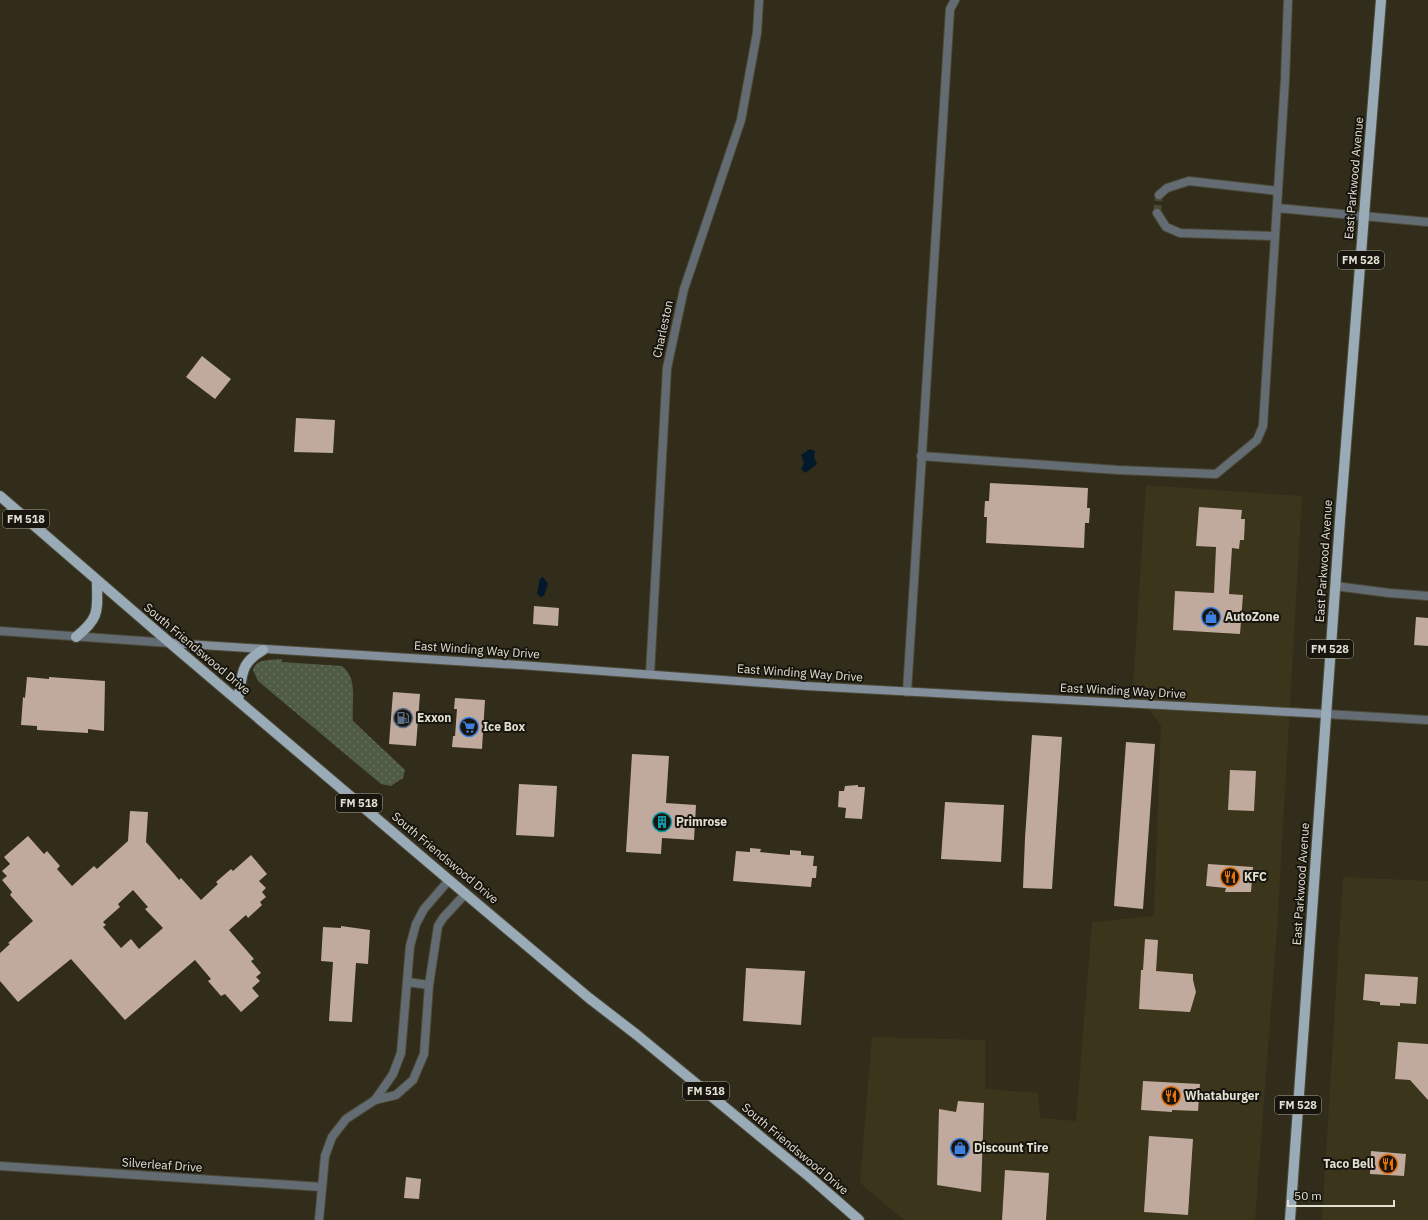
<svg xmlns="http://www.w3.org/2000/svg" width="1428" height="1220" font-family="'IBM Plex Sans',sans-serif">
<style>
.built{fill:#3b351b}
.grass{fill:url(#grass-dots)}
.water{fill:#03192b}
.building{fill:#c0a99d;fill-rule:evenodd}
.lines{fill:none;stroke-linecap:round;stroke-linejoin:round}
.street-tunnel{stroke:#4c4836;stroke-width:8;stroke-dasharray:8 4;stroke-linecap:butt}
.street-casing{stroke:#4d4938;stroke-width:10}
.secondary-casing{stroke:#4d4938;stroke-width:10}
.primary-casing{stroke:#4d4938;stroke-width:12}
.street{stroke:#646c73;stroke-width:8}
.secondary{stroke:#838f9a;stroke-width:8}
.primary{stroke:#9aabb8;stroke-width:10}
.labels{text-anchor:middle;stroke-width:4;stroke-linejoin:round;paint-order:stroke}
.shield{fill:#17150d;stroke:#a5a298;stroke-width:1}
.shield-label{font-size:11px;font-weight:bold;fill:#e2dfd3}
.street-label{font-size:12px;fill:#e2dfd3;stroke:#17150d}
.poi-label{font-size:12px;font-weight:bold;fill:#e2dfd3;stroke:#17150d;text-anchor:start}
</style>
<defs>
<pattern id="grass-dots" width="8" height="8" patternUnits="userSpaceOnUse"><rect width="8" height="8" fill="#505b46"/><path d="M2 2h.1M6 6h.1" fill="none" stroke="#697260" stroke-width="1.8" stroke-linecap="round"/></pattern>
</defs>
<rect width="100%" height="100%" fill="#312d1a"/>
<g class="built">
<path d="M1146 485 1302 496 1277 929 1255 1220H904L860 1183 872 1037 985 1040V1089L1038 1093 1040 1118 1076 1121 1092 922 1154 916 1161 725 1133 688Z"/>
<path d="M1343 877 1428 881V1220H1322Z"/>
</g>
<path class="grass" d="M282 659V662L342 666C359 680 351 702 353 721L403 768 405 770 403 778 391 786 381 784 258 681 253 670C256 658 273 660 282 659Z"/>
<g class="water">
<path d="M810 449 815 451 814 457 817 464 805 473 801 469 804 463 801 455Z"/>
<path d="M543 577 548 584 544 596 540 597 537 593 540 579Z"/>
</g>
<g class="building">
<path d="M202 356 231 379 215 399 186 377Z"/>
<path d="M296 418 335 420 333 453 294 452Z"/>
<path d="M990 483 1088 488 1087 508H1090L1089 523H1085L1084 548 986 543 987 517H984L985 501H989Z"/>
<path d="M1199 507 1242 510 1241 519H1245L1244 540H1240L1239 549 1232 548 1229 594 1243 595 1240 634 1173 630 1175 591 1214 593 1216 547 1196 546Z"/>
<path d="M534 606 559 608 558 626 533 624Z"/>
<path d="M1416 617 1428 618V646L1414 645Z"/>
<path d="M27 677 49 679V677L105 681 104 731 88 729V733L37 730V726L21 725 23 697 25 698Z"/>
<path d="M393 692 420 694 416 746 389 744Z"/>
<path d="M455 698 485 700 482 749 452 747 453 736H455L457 709H454Z"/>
<path d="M1032 735 1062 737 1052 889 1023 888 1025 838Z"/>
<path d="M1126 742 1155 744 1143 909 1114 906Z"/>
<path d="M632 754 669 756 666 803 696 805 694 840 662 838 661 854 626 852Z"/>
<path d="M1230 770 1256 771 1254 811 1228 810Z"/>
<path d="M519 784 557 786 554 837 516 835Z"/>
<path d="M858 785V787H865L862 819 845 818 846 808 838 807 839 791H844L845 786Z"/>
<path d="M945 802 1004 805 1001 862 941 859Z"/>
<path d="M130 811 148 812 146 842 175 875 179 880 181 878 201 900 218 884 216 882 231 869 233 871 251 855 267 874 259 881 266 888 262 892 266 897 260 902 262 905 248 918 246 915 229 930 254 959 251 961 261 973 256 977 260 981 252 988 259 996 241 1012 225 994 221 996 208 981 211 979 195 960 125 1020 71 959 18 1002 0 981V953L10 944 8 943 33 921 10 895 12 892 2 880 7 876 2 871 10 864 4 857 28 836 44 854 47 851 60 866 57 869 72 886 94 866 97 869 128 841ZM133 890 148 907 145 909 163 928 139 949 131 939 121 948 103 927 106 925 103 922 120 907 118 904Z"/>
<path d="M750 848 761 849 760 852 790 855V850L801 851V855L814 856 813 866H817L816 878H812L811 887 733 881 736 851 750 852Z"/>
<path d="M1208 864 1253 867 1251 892H1225L1226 888 1206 886Z"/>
<path d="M341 926 370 930 368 964 356 963 352 1022 329 1021 333 962 321 961 323 927 341 928Z"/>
<path d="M1145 939 1158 940 1156 971 1193 974V980L1196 992 1190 1012 1139 1009 1141 970H1143Z"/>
<path d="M746 968 805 971 801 1025 743 1021Z"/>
<path d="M1365 974 1418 977 1416 1004 1400 1003V1006L1380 1005V1002L1363 1000Z"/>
<path d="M1398 1042 1428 1044V1100L1410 1080 1395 1079Z"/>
<path d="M1143 1081 1200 1084 1198 1111 1172 1110V1112L1141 1110Z"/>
<path d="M958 1101 984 1103 981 1192 937 1185 939 1109 956 1112Z"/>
<path d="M1149 1136 1193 1139 1188 1215 1144 1212Z"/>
<path d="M1371 1151 1406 1154 1404 1176 1370 1174Z"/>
<path d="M1005 1170 1049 1173 1046 1220H1002Z"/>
<path d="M406 1177 421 1179 419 1199 404 1198Z"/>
</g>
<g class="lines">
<path class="street-tunnel" d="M1157 213 1159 195"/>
<g class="street-casing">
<g id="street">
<path d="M1159 195 1167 188 1189 181 1278 191"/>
<path d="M1277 208 1428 222"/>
<path d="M1157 213 1166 227 1180 233 1275 236"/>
<path d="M921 456 1118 470 1216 474 1257 440 1263 426 1285 80 1288 0"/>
<path d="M1335 586 1389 593 1428 596"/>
<path d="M0 631 170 643"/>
<path d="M650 674 667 368 684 289 741 120 757 33 759 0"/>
<path d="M907 692 950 9 955 0"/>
<path d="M1326 714 1428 720"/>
<path d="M407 982 429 985"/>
<path d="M375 1100 393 1074 401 1053 410 946 416 924 424 909 449 880"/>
<path d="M0 1166 322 1187"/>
<path d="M319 1220 325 1156 332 1137 346 1119 375 1100 396 1095 413 1080 424 1054 429 985 438 926 443 918 466 893"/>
</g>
</g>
<g class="secondary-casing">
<path id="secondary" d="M170 643 520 665 806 686 1326 714"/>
</g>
<g class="primary-casing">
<g id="primary">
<path d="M0 496 170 643 449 880 589 998 637 1035 812 1179 859 1220"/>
<path d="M76 637C101 617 97 610 97 581"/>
<path d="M238 700C243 675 239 664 263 650"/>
<path d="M1290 1220 1340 520 1381 0"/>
</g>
</g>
<use href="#street" class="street"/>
<use href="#secondary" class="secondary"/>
<use href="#primary" class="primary"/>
</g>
<defs>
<g id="shop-ring" transform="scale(1)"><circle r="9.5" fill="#17150d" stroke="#3f7fe0" stroke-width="1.5"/><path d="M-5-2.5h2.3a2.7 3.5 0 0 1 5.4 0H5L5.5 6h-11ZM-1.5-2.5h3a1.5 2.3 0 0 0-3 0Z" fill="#3f7fe0"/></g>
<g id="fuel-ring" transform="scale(1)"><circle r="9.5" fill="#17150d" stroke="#5c6f8a" stroke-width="1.5"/><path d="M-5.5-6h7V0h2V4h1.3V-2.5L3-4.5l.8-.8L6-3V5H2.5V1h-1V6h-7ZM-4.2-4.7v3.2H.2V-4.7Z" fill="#5c6f8a"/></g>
<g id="supermarket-ring" transform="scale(1)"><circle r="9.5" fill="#17150d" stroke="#3f7fe0" stroke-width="1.5"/><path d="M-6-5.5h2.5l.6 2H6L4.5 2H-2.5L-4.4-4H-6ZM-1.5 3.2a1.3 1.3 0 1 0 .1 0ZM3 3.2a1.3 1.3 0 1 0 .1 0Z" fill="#3f7fe0"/></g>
<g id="building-ring" transform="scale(1)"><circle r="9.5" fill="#17150d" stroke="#0f9aa8" stroke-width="1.5"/><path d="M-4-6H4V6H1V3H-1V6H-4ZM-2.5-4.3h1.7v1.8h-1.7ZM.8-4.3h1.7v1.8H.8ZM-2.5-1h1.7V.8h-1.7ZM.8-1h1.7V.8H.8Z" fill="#0f9aa8"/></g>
<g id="restaurant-ring" transform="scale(1)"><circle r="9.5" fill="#17150d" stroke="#e8710a" stroke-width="1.5"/><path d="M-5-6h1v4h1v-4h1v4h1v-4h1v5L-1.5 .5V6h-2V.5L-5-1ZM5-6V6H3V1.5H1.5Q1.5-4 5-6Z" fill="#e8710a"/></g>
</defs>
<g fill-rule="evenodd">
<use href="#shop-ring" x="1211" y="617"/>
<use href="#fuel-ring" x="403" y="718"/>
<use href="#supermarket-ring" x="469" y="727"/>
<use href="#building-ring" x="662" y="822"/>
<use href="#restaurant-ring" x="1230" y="877"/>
<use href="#restaurant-ring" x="1171" y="1096"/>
<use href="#shop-ring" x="960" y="1148"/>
<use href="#restaurant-ring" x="1388" y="1164"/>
</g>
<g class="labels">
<g class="shield">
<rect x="1338" y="251" width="46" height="18" rx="3"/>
<rect x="3" y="510" width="46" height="18" rx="3"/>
<rect x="1307" y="640" width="46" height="18" rx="3"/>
<rect x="336" y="794" width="46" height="18" rx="3"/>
<rect x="683" y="1082" width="46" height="18" rx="3"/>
<rect x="1275" y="1096" width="46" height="18" rx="3"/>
</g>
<g class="shield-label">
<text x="1361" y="264">FM 528</text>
<text x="26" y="523">FM 518</text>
<text x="1330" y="653">FM 528</text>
<text x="359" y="807">FM 518</text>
<text x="706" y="1095">FM 518</text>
<text x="1298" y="1109">FM 528</text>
</g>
<g class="street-label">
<text transform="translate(1354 178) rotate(-85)" y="4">East Parkwood Avenue</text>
<text transform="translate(663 329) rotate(-78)" y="4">Charleston</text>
<text transform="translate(1324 561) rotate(-86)" y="4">East Parkwood Avenue</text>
<text transform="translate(197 649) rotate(40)" y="4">South Friendswood Drive</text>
<text transform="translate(477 650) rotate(4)" y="4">East Winding Way Drive</text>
<text transform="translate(800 673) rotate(4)" y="4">East Winding Way Drive</text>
<text transform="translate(1123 691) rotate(3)" y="4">East Winding Way Drive</text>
<text transform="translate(445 858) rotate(40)" y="4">South Friendswood Drive</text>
<text transform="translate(1301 884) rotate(-86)" y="4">East Parkwood Avenue</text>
<text transform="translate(795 1149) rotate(40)" y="4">South Friendswood Drive</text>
<text transform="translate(162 1165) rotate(4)" y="4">Silverleaf Drive</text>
</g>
<g class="poi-label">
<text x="1225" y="621">AutoZone</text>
<text x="417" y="722">Exxon</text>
<text x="483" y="731">Ice Box</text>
<text x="676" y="826">Primrose</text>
<text x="1244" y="881">KFC</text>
<text x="1185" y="1100">Whataburger</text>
<text x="974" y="1152">Discount Tire</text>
<text x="1374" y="1168" text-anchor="end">Taco Bell</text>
</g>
</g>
<path d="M1288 1200v6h106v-6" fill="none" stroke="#e2dfd3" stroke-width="2"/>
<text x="1294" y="1200" font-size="12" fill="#e2dfd3" stroke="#17150d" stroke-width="3" paint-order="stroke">50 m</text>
</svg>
